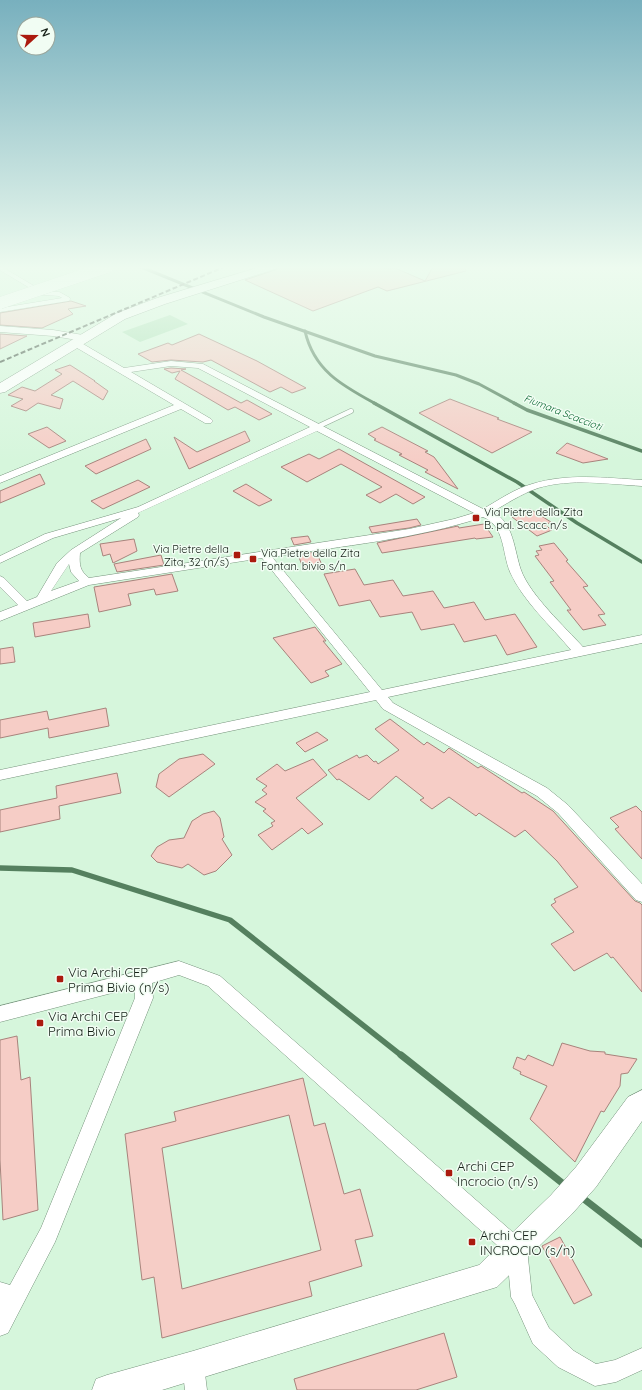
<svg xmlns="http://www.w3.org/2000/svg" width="642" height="1390" font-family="Quicksand,sans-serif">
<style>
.green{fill:#ace1b7}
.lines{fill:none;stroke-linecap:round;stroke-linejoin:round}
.stream-far3{stroke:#55805f;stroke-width:3}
.stream-far2{stroke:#55805f;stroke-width:3.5}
.stream-far1{stroke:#55805f;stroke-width:5.5}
.stream{stroke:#55805f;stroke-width:7}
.building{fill:#f6cdc6;stroke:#a8837c;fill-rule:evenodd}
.lane-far1-casing{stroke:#76937c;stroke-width:4.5}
.lane-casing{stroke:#76937c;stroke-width:5.5}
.street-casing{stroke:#76937c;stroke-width:1}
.secondary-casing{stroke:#76937c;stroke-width:1}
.primary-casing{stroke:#76937c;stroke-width:1}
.lane-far1{stroke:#fff;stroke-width:4}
.lane{stroke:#fff;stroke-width:4.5}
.street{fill:#fff;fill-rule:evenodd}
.secondary{fill:#fff;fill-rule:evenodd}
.primary{fill:#fff;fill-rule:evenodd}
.rail{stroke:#3e4e41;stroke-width:2;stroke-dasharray:5 2.5;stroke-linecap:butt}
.secondary-bridge-casing{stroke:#76937c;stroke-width:12;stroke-linecap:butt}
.secondary-bridge{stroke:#fff;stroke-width:12}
.poi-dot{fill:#ab1a0e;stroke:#f1fdf3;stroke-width:1.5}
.labels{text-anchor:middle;stroke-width:3;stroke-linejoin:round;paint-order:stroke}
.far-water-label{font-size:10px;font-style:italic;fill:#096631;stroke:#f1fdf3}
.poi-label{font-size:11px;fill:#152017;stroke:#f1fdf3;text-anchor:start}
.near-poi-label{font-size:13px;fill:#152017;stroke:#f1fdf3;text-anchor:start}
</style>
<rect width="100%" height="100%" fill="#d6f6dc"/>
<path class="green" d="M170 315 188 324 140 342 122 332Z"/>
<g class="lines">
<g class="stream-far3">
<path d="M141 267 264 317 375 356 456 375 479 384 516 404"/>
<path d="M305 331C314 371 343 386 376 404"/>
</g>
<g class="stream-far2">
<path d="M374 403 517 482 577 523 642 562"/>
<path d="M514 403 527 410 642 451"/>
</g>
<path class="stream-far1" d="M0 868 72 870 230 920 402 1056"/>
<g class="stream">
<path d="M401 1055 566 1186"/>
<path d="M580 1196 642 1244"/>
</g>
</g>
<g class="building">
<path d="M280 267H380L390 269 395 268 425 281 433 267H465L466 271 387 291 378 287 313 311 245 280 275 270Z"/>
<path d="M71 301 86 306 68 309 73 314 42 328 0 325V313Z"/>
<path d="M0 334 27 336 0 349Z"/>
<path d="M199 334 257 361 306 388 292 393 281 387 270 392 211 360 203 362 171 360 152 362 138 354 168 343 172 345Z"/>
<path d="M70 365 95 381H94L108 391 103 400 73 381 51 395 63 399 60 409 38 403 26 411 11 406 23 399 8 395 22 387 35 391 62 374 55 370Z"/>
<path d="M171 368 186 369 181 370 241 403 247 400 272 414 259 420 235 407 228 410 175 379 180 371 172 373 164 369Z"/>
<path d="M450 399 499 418 497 419 532 432 492 453 419 413Z"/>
<path d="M47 427 66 441 49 448 28 434Z"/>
<path d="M382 427 428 451 425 452 434 457 458 489 425 472 428 470 399 455 402 454 374 440 376 439 368 434Z"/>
<path d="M245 431 250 441 189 469 174 437 197 452Z"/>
<path d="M146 439 151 449 96 474 85 466Z"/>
<path d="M567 443 608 459 583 463 556 453Z"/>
<path d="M339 449 355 458 425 497 413 504 396 494 380 503 366 495 382 487 341 464 307 482 281 467 309 454 319 459Z"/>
<path d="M40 474 45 484 0 503V491Z"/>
<path d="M138 480 150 487 103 509 91 501Z"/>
<path d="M246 484 272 500 259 506 233 491Z"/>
<path d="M530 509 551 522 545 525 552 530 537 536 512 517Z"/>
<path d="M417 519 421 525 409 528 372 533 369 527Z"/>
<path d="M484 524 493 537 476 539 475 538 382 553 377 543 458 526 459 528Z"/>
<path d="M308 536 311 542 294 545 291 538Z"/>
<path d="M134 539 137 551 113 563 110 554 103 556 100 544Z"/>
<path d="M554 543 568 560 566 561 588 586 583 587 605 614 598 615 606 625 583 630 567 610H571L550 582 554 581 535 556 539 555 536 551 542 550 539 546Z"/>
<path d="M316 552 323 567 304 570 298 555Z"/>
<path d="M161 555 164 565 117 572 114 564Z"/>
<path d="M355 569 364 585 393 580 403 596 433 591 444 608 474 602 485 620 515 614 537 647 507 655 496 635 464 642 454 624 421 630 412 612 380 617 370 600 339 606 324 574Z"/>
<path d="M172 574 178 591 156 595 154 589 128 594 131 605 99 612 94 587Z"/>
<path d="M88 614 90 627 35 637 33 623Z"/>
<path d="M315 627 326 641H323L342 664 325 671 329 676 311 683 273 638Z"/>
<path d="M13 647 15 662 0 664V649Z"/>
<path d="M106 708 109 726 49 738 48 728 0 738V720L47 711 49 720Z"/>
<path d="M390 719 424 745 427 742 444 753 449 748 478 768 481 766 522 793 524 792 553 811 635 901 640 903 642 905V992L613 957 611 958 607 953 574 971 551 944 574 932 551 905 556 902 554 899 578 887 557 861 525 830 515 837 479 813 476 816 449 797 432 809 420 800 424 798 396 776 369 800 339 779 337 780 328 770 357 755 359 758 367 755 374 762 376 761 378 764 399 750 375 729Z"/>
<path d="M317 732 328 740 305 752 296 743Z"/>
<path d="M203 754 215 764 169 797 156 787 159 774 179 759Z"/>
<path d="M313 759 327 775 296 798 323 824 308 834 302 828 272 850 258 835 273 826 271 823 275 821 263 811 266 809 255 802 267 794 262 790 267 786 256 779 277 764 285 771Z"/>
<path d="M117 773 121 793 59 806 60 819 0 832V810L57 798 56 786Z"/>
<path d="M636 806 642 812V859L615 829 619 827 610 818Z"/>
<path d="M214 811 220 818 224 837 222 839 232 855 216 871 204 875 188 864 182 868 157 862 151 856 157 847 169 840 184 838 192 821 203 814Z"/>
<path d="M17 1036 21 1080 30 1077 38 1210 3 1220 0 1160V1040Z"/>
<path d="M562 1043 590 1051 605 1052V1054L637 1059 628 1073 621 1074 620 1086 604 1112 601 1111 575 1162 530 1119 547 1086 520 1074 521 1072 513 1068 517 1057 525 1060 528 1055 553 1066Z"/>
<path d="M303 1078 314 1126 325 1123 344 1194 360 1189 373 1236 355 1240 362 1266 309 1282 312 1296 162 1338 154 1277 142 1280 125 1134 176 1121 174 1112ZM289 1115 321 1250 182 1289 162 1148Z"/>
<path d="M560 1237 592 1295 574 1304 542 1246Z"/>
<path d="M444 1333 457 1377 416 1390H297L294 1379Z"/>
</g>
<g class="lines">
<g class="lane-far1-casing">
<path id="lane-far1" d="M0 268 42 293 59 294 68 299 0 310"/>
</g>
<g class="lane-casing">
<path id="lane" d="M317 427 351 411"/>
</g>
<g class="street-casing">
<g id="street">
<path d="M72 341H78L124 368 171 361 203 364 483 509C499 500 514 489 532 484 568 473 605 478 642 480V486C608 484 571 478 538 488 521 494 506 504 492 512 514 521 514 551 521 570 530 595 565 627 583 647L642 635V643L388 697 393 703 547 788 568 805 642 884V902L636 900 558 813 537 796 383 709 376 700 0 780V770L370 692 262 558 89 585 0 621V612L18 605 0 587V576L4 578 27 601 37 597 57 563 71 550 121 518 53 538 0 563V556L45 534 138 507 310 427 198 368 171 366 131 372 211 419 213 421 211 423H205L181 409 0 483V476L174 405 72 345 71 343ZM317 431 474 513 454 519 409 529 89 578C80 571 79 565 80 553L138 517 139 515 138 513ZM483 517C505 525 502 553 510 572 523 601 551 626 571 650L382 690 272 557C341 546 417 539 483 517ZM69 564 71 572 79 581 51 591Z"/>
<path d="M179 961 220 976 524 1242 527 1249 532 1295 549 1328 574 1351 596 1364 615 1360 642 1348V1370L616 1382 595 1386 558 1367 533 1344 515 1304 511 1297 507 1254 208 986 179 975 152 983 153 998 55 1242 8 1333 0 1336V1282L10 1285 41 1228 135 998V987L0 1022V1006Z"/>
<path d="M193 1355 201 1358 204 1366 207 1390H185L182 1366 185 1358Z"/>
</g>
</g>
<g class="secondary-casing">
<g id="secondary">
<path d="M0 326 53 330 83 335 87 336 89 338 87 340 83 341 53 336 0 332Z"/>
<path d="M642 1090V1121L596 1187 571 1215 497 1287 162 1390H92L96 1379 107 1375 193 1351 479 1265 551 1195 576 1167 628 1097Z"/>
</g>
</g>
<g class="primary-casing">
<path id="primary" d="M260 267H277L275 269 165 304 125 319 5 392 0 393V383L117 313 157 298Z"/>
</g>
<use href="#lane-far1" class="lane-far1"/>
<use href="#lane" class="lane"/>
<use href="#street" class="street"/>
<use href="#secondary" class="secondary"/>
<use href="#primary" class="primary"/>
<path class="rail" d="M0 362 224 267"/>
<g class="secondary-bridge-casing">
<path id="secondary-bridge" d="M0 303 107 267"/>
</g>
<use href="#secondary-bridge" class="secondary-bridge"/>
</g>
<linearGradient id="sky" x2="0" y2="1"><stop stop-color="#78b0be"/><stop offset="0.58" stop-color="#edfbef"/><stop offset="1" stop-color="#edfbef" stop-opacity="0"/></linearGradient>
<rect width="642" height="461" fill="url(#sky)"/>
<g class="poi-dot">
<rect x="472" y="514" width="8" height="8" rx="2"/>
<rect x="233" y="551" width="8" height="8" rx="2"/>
<rect x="249" y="555" width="8" height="8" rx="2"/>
<rect x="56" y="975" width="8" height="8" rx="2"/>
<rect x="36" y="1019" width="8" height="8" rx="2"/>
<rect x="445" y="1169" width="8" height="8" rx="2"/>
<rect x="468" y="1238" width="8" height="8" rx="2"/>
</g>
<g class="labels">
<g class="far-water-label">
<text transform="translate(563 412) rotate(21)" y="4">Fiumara Scaccioti</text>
</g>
<g class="poi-label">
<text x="484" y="516">Via Pietre della Zita<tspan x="484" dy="13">B. pal. Scacc n/s</tspan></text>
<text x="229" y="553" text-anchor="end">Via Pietre della<tspan x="229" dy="13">Zita, 32 (n/s)</tspan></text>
<text x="261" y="557">Via Pietre della Zita<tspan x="261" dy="13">Fontan. bivio s/n</tspan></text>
</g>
<g class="near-poi-label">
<text x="68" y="977">Via Archi CEP<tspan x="68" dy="15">Prima Bivio (n/s)</tspan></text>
<text x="48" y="1021">Via Archi CEP<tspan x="48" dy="15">Prima Bivio</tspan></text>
<text x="457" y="1171">Archi CEP<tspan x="457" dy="15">Incrocio (n/s)</tspan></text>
<text x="480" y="1240">Archi CEP<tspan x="480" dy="15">INCROCIO (s/n)</tspan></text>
</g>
</g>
<g transform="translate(36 36) rotate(69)"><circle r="19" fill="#f1fdf3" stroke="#99a59b"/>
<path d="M0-3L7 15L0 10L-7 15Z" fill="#ab1a0e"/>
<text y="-6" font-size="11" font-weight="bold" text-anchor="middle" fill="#152017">N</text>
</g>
</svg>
